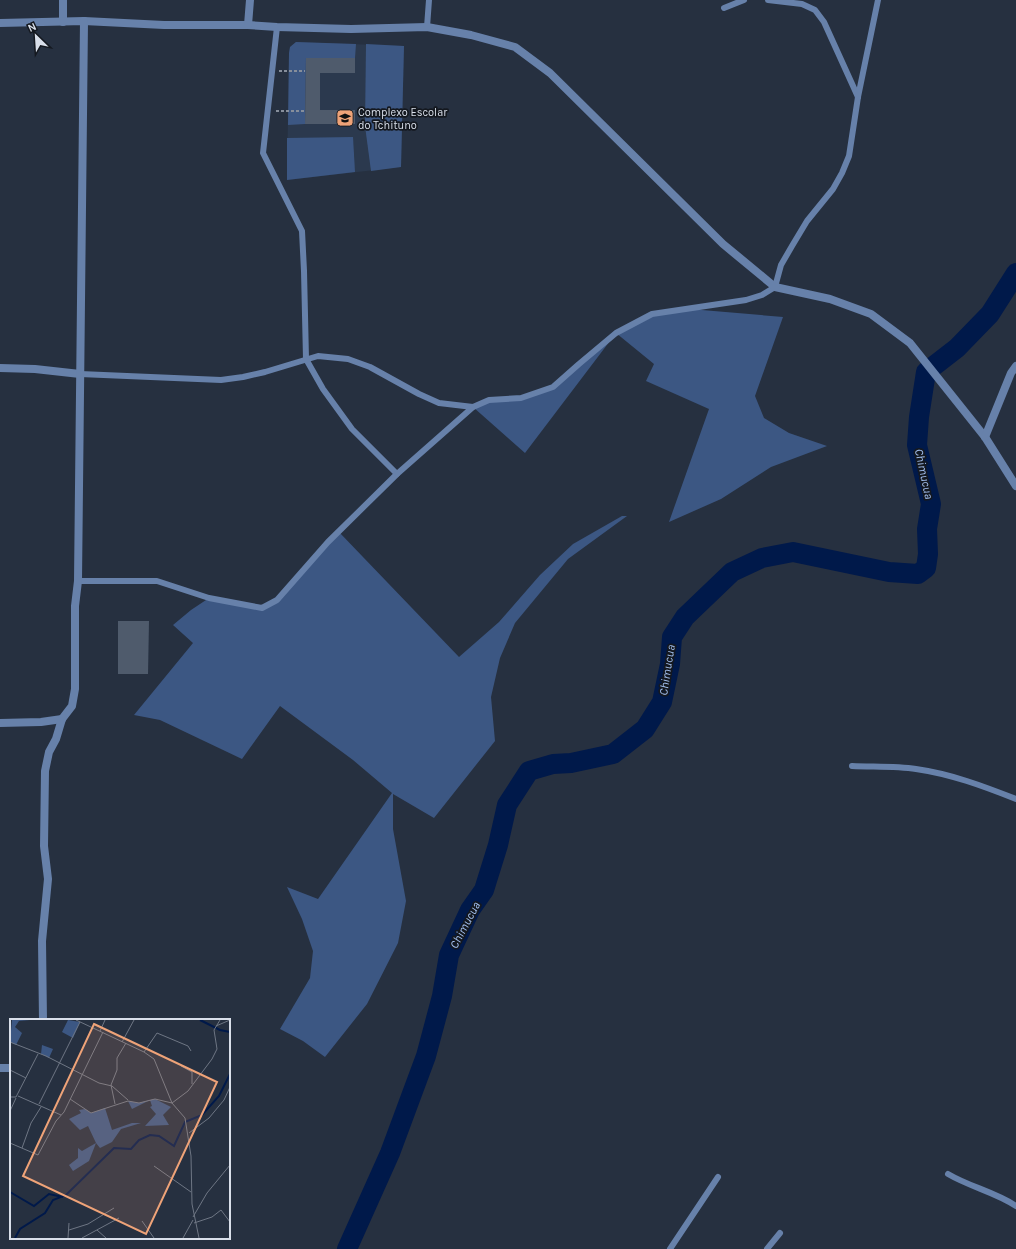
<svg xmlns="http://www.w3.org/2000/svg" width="1016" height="1249" font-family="Karla,sans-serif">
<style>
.built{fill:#2b394e}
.green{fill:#3c5783}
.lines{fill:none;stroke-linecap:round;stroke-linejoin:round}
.river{stroke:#00194a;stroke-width:20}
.building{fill:#4f5b6c}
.path{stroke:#868e9b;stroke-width:2;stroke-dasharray:3 2;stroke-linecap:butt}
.service{stroke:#6781aa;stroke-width:6}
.minor{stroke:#6781aa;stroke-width:8}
.labels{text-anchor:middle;stroke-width:3.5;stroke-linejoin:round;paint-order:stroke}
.poi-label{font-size:11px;fill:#d9dfea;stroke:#14181f;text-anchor:start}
.water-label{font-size:12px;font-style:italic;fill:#a3c0f0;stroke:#14181f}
.inset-river{fill:none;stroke:#00194a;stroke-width:2}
.inset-road{fill:none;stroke:#6e7684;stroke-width:1}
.view{fill:#efa378;fill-opacity:0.15;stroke:#efa378;stroke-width:2}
.inset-edge{fill:none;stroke:#d9dfea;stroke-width:2}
</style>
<rect width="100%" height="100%" fill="#263040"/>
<path class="built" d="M296 42 404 46 401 167 287 180 289 53 290 47Z"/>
<g class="green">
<path d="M296 42 356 44 355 58H306L305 124 288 125 289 53 290 47Z"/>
<path d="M366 44 404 46 401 167 371 171 365 126Z"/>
<path d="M353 137 355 172 287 180V138Z"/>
<path d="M690 309 783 317 755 396 764 418 789 433 827 446 771 467 721 499 669 522 709 409 646 381 654 364 616 333 525 453 473 407 489 400 521 398 553 387 616 333 652 314Z"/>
<path d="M622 516H627L568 559 515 623 500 658 491 697 495 741 434 818 393 794V829L406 901 398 943 367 1004 325 1057 303 1041 280 1029 310 978 313 951 302 919 287 887 318 899 392 793 353 760 280 706 242 759 160 720 134 715 193 643 173 625 191 610 209 598 262 608 277 600 339 532 459 657 499 622 540 575 573 544Z"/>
</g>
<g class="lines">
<path class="river" d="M347 1249 390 1153 426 1056 442 996 449 955 470 910 484 890 498 845 507 805 529 771 553 764 571 763 613 754 645 729 662 702 670 664 672 637 685 617 732 572 762 558 793 552 889 572 918 574 926 568 928 554 927 529 931 504 917 445 919 417 926 372 957 348 990 314 1016 273"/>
</g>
<g class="building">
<path d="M306 58H355V73H320V110H355V124H305Z"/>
<path d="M118 621H149L148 674H118Z"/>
</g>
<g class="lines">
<g class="path">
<path d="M279 71H305"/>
<path d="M276 111H305"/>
</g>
<g class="service">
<path d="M768 0 802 4 815 10 824 22 858 97"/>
<path d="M724 8 744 0"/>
<path d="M277 27 263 153 302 231 304 271 306 359 323 389 352 429 397 474"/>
<path d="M427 27 429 0"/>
<path d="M80 374 221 380 243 377 265 372 318 356 348 359 370 367 419 394 439 403 473 407"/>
<path d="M78 581H157L209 598 262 608 277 600 328 542 397 474 473 407 489 400 521 398 553 387 579 364 616 333 652 314 746 300 762 295 775 287 781 265 792 246 807 221 833 189 842 173 849 156 858 97 878 0"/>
<path d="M852 766C873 767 896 766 916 769 951 774 983 786 1016 799"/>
<path d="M948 1174C970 1187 995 1192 1016 1206"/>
<path d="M670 1249 718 1177"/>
<path d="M767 1249 780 1233"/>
</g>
<g class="minor">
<path d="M63 22V0"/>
<path d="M0 23 84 21 164 25H248L277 27 351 29 427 27 471 35 515 47 550 73 723 244 775 287 830 299 871 314 910 343 985 437 1016 486"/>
<path d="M248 25 250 0"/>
<path d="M0 368 35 369 80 374"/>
<path d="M985 437 1011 373 1016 366"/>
<path d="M0 723 41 722 62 719"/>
<path d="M43 1020 42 941 48 879 44 846 45 771 49 752 56 739 62 719 72 706 75 689V606L78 581 84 21"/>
<path d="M0 1068H11"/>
</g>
</g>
<defs>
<g id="school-square" transform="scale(0.9)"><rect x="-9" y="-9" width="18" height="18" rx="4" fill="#efa378" stroke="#14181f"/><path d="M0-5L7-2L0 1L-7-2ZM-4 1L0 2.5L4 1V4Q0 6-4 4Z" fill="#111"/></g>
</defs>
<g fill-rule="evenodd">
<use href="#school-square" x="345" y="118"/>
</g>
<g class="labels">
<g class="poi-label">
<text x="358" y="116">Complexo Escolar<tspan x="358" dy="13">do Tchituno</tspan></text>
</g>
<g class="water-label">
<text transform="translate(924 474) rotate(78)" y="4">Chimucua</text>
<text transform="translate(667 670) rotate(-81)" y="4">Chimucua</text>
<text transform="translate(465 925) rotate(-62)" y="4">Chimucua</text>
</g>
</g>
<g transform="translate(10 1019)">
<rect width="220" height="220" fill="#263040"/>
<path d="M2 1H20L9 2 5 8 12 14 6 26 0 23ZM58 1 70 3 63 19 52 13ZM32 26 43 30 39 39 31 35ZM145 80 161 88 153 96 159 106 135 107 146 95 140 88 142 87 140 81 122 90 118 82 129 84 140 81ZM95 89 102 111 122 104H131L111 110 102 123 90 129 86 124 79 142 63 152 59 146 68 139V129L72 132 86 124 78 107 70 111 59 100 71 94 69 91 75 90 81 94Z" fill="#3c5783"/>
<path class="inset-river" d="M190 1 210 11 220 13M0 173 24 187 39 175 53 178M5 219 10 210 35 194 43 181 56 176 104 129 121 130 129 121 140 116 149 117 164 127 175 103 192 96 209 77 220 55"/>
<path class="inset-road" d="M66 1 134 33 144 40 162 84 175 99 181 137 182 185 189 219M206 7 220 1M90 12 95 1M0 23 36 37 89 64 102 67 118 81M112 23 124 1M134 33 147 14 178 27 181 32M171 47 182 53V65M0 51 16 59M8 77 51 96M0 78H6L28 35M60 80 81 94 118 82 129 84 145 80 162 84 178 72 202 40 207 30 204 11 210 1M29 85 70 3M105 85 101 66 107 51V39L116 24M0 92 6 79M179 114 199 99 214 81 220 68M0 124 28 136 46 102 54 93 93 13M12 129 21 104 31 88M144 147 181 173M183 198 197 174 220 146M132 202 144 219M184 204 202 198 211 191 220 203M59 211 78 205 104 189M87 211 96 219M58 219 59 204M72 219 109 199M173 219 183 201"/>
<path class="view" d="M84 5 207 63 136 215 13 157Z"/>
<rect width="220" height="220" class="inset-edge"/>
</g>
<g transform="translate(36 36) rotate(335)" stroke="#14181f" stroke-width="3" paint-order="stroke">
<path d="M0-3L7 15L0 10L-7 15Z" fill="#d9dfea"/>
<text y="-6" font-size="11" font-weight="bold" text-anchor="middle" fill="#d9dfea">N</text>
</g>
</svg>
